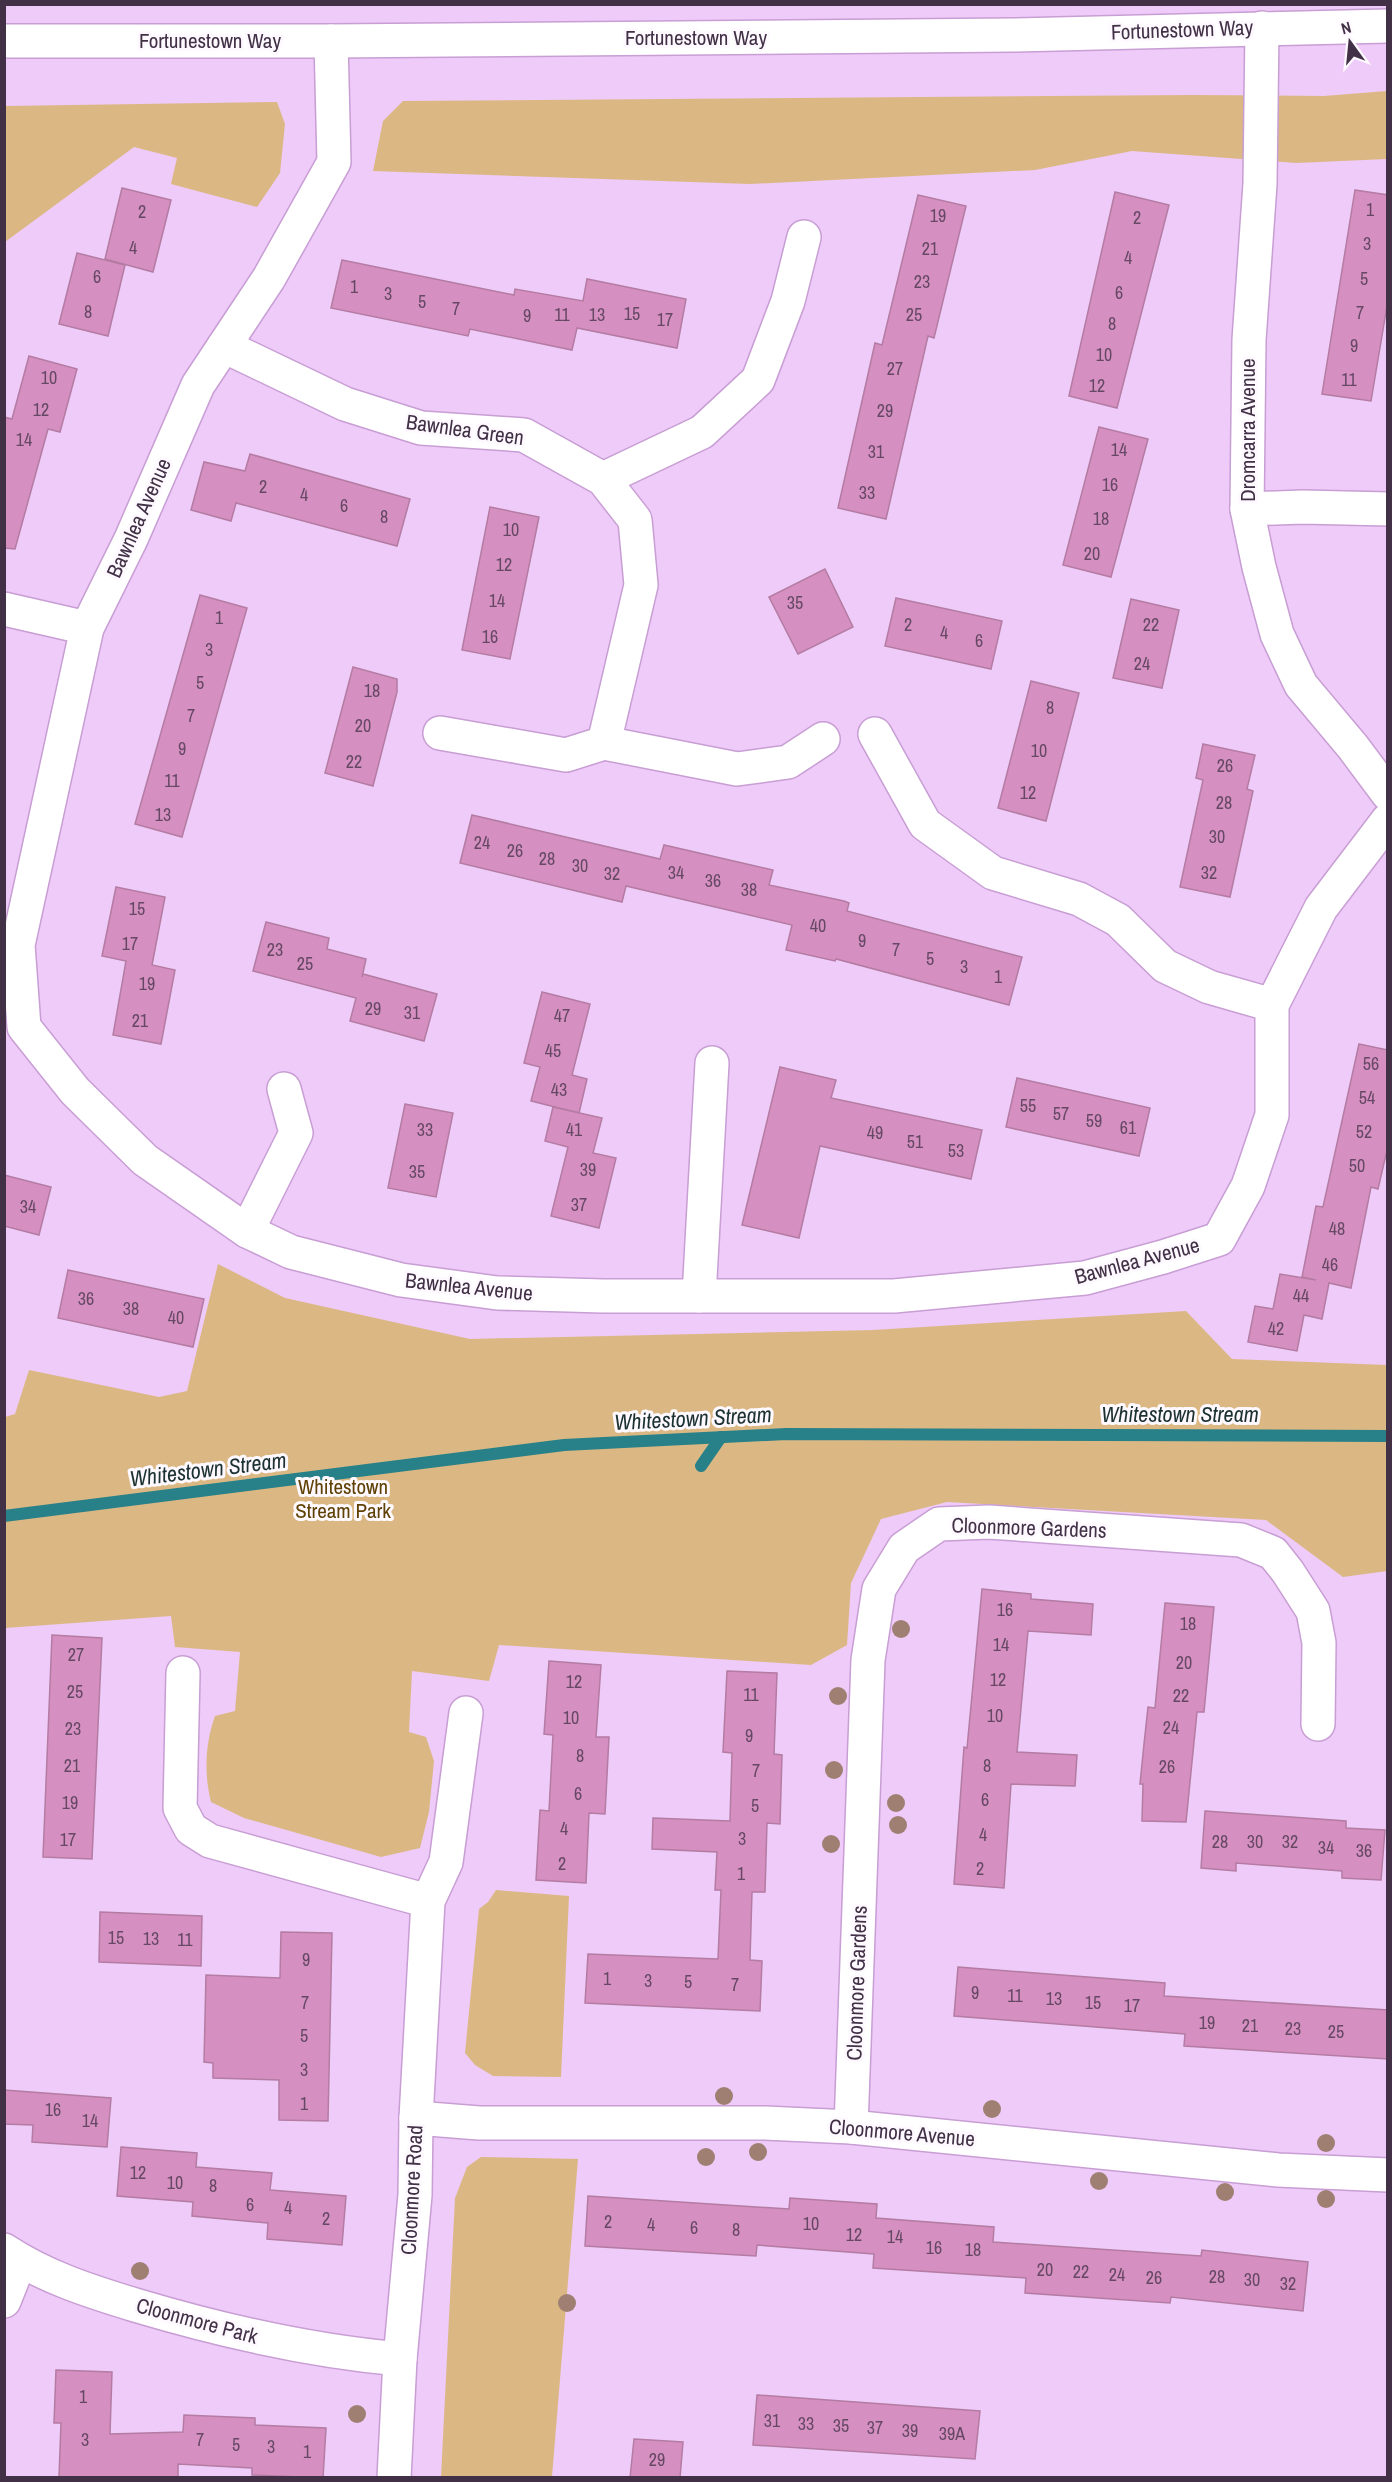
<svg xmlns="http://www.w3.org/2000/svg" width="1392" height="2482" font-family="'Archivo Narrow',sans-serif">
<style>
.green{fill:#dbb883}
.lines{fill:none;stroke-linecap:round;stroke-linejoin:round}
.stream{stroke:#288089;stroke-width:12}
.building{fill:#d590c1;stroke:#b47ba3;stroke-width:1.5}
.street-casing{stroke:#c89ed4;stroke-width:36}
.secondary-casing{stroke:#c89ed4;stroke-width:36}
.street{stroke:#fff;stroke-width:33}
.secondary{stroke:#fff;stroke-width:33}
.tree{fill:#9f7f72}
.labels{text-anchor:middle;stroke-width:6;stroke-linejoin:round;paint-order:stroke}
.number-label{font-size:18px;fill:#664865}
.street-label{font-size:21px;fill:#413046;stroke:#fdf9fe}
.park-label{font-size:21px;fill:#5f4105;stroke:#fdf9fe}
.water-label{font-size:22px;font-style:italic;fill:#1c3132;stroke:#fdf9fe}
</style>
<rect width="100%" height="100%" fill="#eecbf8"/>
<g class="green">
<path d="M1387 91V159L1296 163 1132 151 1035 170 750 184 373 171 383 121 403 101 1192 95 1324 96Z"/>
<path d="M277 102 285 124 280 173 257 207 171 184 177 158 134 147 5 242V106Z"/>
<path d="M218 1264 285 1298 470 1339 873 1330 1186 1311 1232 1359 1387 1365V1571L1343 1577 1266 1520 947 1502 881 1519 851 1583 847 1645 811 1665 499 1645 489 1681 412 1671 409 1732 426 1737 434 1761 429 1812 420 1848 381 1857 244 1818 211 1802C204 1774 205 1744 215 1716L235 1711 240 1652 175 1647 171 1616 5 1628V1417L15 1414 29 1370 159 1397 187 1391Z"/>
<path d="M496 1890 569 1896 561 2077 493 2076 475 2065 465 2053 479 1909 488 1902Z"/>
<path d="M481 2157 578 2159 552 2477H441L455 2198 467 2167Z"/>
</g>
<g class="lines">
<g class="stream">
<path d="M701 1466 721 1437"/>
<path d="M4 1516 564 1445 786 1434 1388 1436"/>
</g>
</g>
<g class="building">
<path d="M122 188 171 200 153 272 105 259Z"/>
<path d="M1355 190 1388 195V300L1371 401 1322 394Z"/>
<path d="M1115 192 1169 205 1117 408 1069 396Z"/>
<path d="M918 195 966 206 934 338 928 336 886 519 838 508 875 343 882 345Z"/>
<path d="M77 253 125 265 108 336 59 324Z"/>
<path d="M342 260 514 295 515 289 583 301 587 279 686 299 677 348 577 328 572 350 470 329 468 336 331 308Z"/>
<path d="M29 356 77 369 60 432 48 429 15 549 4 548V417L12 419Z"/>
<path d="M1099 427 1148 439 1111 577 1063 565Z"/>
<path d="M250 454 410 499 397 546 236 503 231 521 191 510 204 462 245 471Z"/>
<path d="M490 507 539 517 510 659 462 650Z"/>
<path d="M825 569 853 627 798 654 769 597Z"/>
<path d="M200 595 247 608 182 837 135 824Z"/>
<path d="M896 598 1002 621 991 669 885 646Z"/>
<path d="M1131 599 1179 610 1162 688 1113 678Z"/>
<path d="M353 667 397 679V692L373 786 325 773Z"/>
<path d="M1031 681 1079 693 1046 821 998 808Z"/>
<path d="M1203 744 1255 755 1247 789 1253 791 1230 897 1180 887 1203 780 1196 778Z"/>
<path d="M472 815 660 859 664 845 773 870 769 885 844 901 849 903 847 911 1022 957 1009 1005 836 959 835 961 786 950 792 925 626 886 622 902 460 863Z"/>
<path d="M116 887 165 897 152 965 175 970 161 1044 113 1035 126 961 102 956Z"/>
<path d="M266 922 329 938 327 949 366 959 362 977 363 974 437 994 424 1041 350 1021 356 998 253 971Z"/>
<path d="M542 992 590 1004 572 1075 587 1079 579 1113 531 1101 540 1067 524 1063Z"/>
<path d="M1359 1044 1388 1050V1146L1378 1189 1371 1187 1351 1288 1329 1283 1322 1319 1304 1315 1297 1351 1248 1342 1255 1306 1273 1309 1280 1274 1316 1280 1302 1277 1316 1206 1323 1207Z"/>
<path d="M780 1067 836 1080 831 1098 982 1130 971 1179 820 1146 799 1238 742 1225Z"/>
<path d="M1017 1078 1150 1108 1139 1156 1006 1127Z"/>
<path d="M405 1104 453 1113 436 1197 388 1188Z"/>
<path d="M553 1107 602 1118 593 1153 616 1158 599 1228 551 1216 568 1147 545 1141Z"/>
<path d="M4 1175 51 1187 39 1235 4 1226Z"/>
<path d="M68 1270 204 1299 193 1347 58 1318Z"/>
<path d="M982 1589 1031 1594V1599L1093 1604 1091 1635 1028 1631 1017 1752 1077 1755 1075 1786 1011 1784 1004 1888 954 1884 964 1747 967 1748Z"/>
<path d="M1165 1603 1214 1607 1204 1712H1197L1186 1822 1142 1821 1143 1784H1140L1144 1744 1148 1707 1155 1708Z"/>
<path d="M52 1635 102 1638 92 1859 43 1857Z"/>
<path d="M549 1661 601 1665 596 1737H609L605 1814 589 1813 586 1883 536 1880 540 1810 549 1811 553 1735 544 1734Z"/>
<path d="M727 1671 777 1673 774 1754 782 1755 780 1824 767 1823 765 1892H752L750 1960 762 1961 760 2011 585 2003 588 1954 718 1959 721 1890H715L717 1852 652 1849 653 1818 730 1821 732 1753 723 1752Z"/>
<path d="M1205 1811 1346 1821V1828L1385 1830 1381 1880 1342 1878V1871L1236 1863V1871L1201 1868Z"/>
<path d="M100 1912 202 1916 201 1966 99 1962Z"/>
<path d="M281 1932 332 1933 328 2121 279 2120V2080L213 2078V2063L204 2062 206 1975 280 1978Z"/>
<path d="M958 1967 1165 1983 1164 1996 1388 2010V2059L1184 2046 1185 2034 954 2016Z"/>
<path d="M4 2090 111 2098 107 2147 32 2142 33 2125 4 2124Z"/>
<path d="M121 2147 197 2153 196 2167 272 2173 270 2190 346 2196 342 2245 267 2239 268 2223 192 2216 193 2202 117 2196Z"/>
<path d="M588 2196 789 2209 790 2198 877 2204 876 2218 994 2227 993 2242 1201 2256 1202 2250 1308 2262 1303 2311 1171 2297 1170 2303 1025 2293 1026 2278 873 2268 874 2254 757 2245 756 2256 585 2246Z"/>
<path d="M56 2370 112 2372 110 2434 183 2432 184 2415 255 2418V2425L326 2428 323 2478 252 2475V2468L178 2464V2478H59L61 2423H54Z"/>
<path d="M757 2395 980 2411 975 2459 753 2445Z"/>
<path d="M634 2439 683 2442 680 2478H630Z"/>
</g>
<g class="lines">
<g class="street-casing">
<g id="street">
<path d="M1262 28 1260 184 1249 340 1247 509 1259 567 1277 634 1301 685 1353 747 1388 794"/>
<path d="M331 41 334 162 269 278 198 385 131 539 87 628 18 945 24 1027 75 1091 145 1160 247 1231 291 1252 401 1280 497 1293 603 1296H894L1085 1278 1163 1257 1219 1239 1248 1186 1272 1115V1005L1321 908 1388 820"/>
<path d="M224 346 345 404 421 428 524 435 603 479 635 520 641 585 604 743 566 755 440 733"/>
<path d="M603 479 702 432 758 380 788 301 804 237"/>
<path d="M1247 509 1302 507 1388 509"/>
<path d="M4 609 87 628"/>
<path d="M875 734 925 824 993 873 1079 899 1118 920 1165 966 1209 987 1272 1005"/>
<path d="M604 743 737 769 788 762 823 739"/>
<path d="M247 1231 296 1133 284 1089"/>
<path d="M699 1296 712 1063"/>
<path d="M183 1673 180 1808 191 1829 210 1841 428 1901"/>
<path d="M416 2118 479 2123H765L851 2127 1278 2170 1388 2175"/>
<path d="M851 2127 868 1660 879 1589 904 1548 939 1524 989 1522 1241 1540 1273 1553 1288 1572 1313 1611 1319 1643 1318 1724"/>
<path d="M4 2250C45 2277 89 2291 135 2305 222 2331 309 2351 400 2359"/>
<path d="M4 2301 20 2261"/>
<path d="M394 2478 400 2359 415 2195 416 2118 428 1901 446 1862 466 1713"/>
</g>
</g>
<g class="secondary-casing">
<path id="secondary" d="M4 41H331L1014 35 1388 26"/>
</g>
<use href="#street" class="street"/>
<use href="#secondary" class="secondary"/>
</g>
<g class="tree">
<circle cx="901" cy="1629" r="9"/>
<circle cx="838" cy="1696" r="9"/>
<circle cx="834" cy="1770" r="9"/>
<circle cx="896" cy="1803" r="9"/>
<circle cx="898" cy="1825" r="9"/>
<circle cx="831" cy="1844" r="9"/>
<circle cx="724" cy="2096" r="9"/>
<circle cx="992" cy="2109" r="9"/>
<circle cx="1326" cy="2143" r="9"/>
<circle cx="758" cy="2152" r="9"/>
<circle cx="706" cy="2157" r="9"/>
<circle cx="1099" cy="2181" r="9"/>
<circle cx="1225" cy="2192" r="9"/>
<circle cx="1326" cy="2199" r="9"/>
<circle cx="140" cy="2271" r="9"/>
<circle cx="567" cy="2303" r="9"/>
<circle cx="357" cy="2414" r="9"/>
</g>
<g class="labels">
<g class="number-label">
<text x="1370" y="216">1</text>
<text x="142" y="218">2</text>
<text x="938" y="222">19</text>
<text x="1137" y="224">2</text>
<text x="1367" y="250">3</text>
<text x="133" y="254">4</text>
<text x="930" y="255">21</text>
<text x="1128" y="264">4</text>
<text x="97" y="283">6</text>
<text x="1364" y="285">5</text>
<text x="922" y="288">23</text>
<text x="354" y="293">1</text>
<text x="1119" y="299">6</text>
<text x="388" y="300">3</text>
<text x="422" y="308">5</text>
<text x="456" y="315">7</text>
<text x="88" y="318">8</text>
<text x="1360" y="319">7</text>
<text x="632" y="320">15</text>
<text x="562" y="321">11</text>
<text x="597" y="321">13</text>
<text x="914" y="321">25</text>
<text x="527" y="322">9</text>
<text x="665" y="326">17</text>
<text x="1112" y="330">8</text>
<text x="1354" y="352">9</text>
<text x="1104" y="361">10</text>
<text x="895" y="375">27</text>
<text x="49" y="384">10</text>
<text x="1349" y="386">11</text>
<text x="1097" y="392">12</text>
<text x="41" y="416">12</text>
<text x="885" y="417">29</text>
<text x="24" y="446">14</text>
<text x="1119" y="456">14</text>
<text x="876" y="458">31</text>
<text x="1110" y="491">16</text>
<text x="263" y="493">2</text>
<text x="867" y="499">33</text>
<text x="304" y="501">4</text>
<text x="344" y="512">6</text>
<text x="384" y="523">8</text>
<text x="1101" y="525">18</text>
<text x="511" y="536">10</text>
<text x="1092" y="560">20</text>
<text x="504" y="571">12</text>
<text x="497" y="607">14</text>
<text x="795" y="609">35</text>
<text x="219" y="624">1</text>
<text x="908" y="631">2</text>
<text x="1151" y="631">22</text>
<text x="944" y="639">4</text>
<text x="490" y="643">16</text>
<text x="979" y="647">6</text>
<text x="209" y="656">3</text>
<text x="1142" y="670">24</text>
<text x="200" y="689">5</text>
<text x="372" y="697">18</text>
<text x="1050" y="714">8</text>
<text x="191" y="722">7</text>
<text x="363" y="732">20</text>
<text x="182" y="755">9</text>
<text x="1039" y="757">10</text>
<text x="354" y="768">22</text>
<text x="1225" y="772">26</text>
<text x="172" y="787">11</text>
<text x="1028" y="799">12</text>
<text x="1224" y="809">28</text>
<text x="163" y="821">13</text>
<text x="1217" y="843">30</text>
<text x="482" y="849">24</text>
<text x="515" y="857">26</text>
<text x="547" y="865">28</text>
<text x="580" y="872">30</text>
<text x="676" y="879">34</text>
<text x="1209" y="879">32</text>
<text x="612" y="880">32</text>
<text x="713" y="887">36</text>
<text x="749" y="896">38</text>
<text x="137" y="915">15</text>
<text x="818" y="932">40</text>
<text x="862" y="947">9</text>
<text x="130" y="950">17</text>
<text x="275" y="956">23</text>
<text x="896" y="956">7</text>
<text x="930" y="965">5</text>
<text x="305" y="970">25</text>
<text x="964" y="973">3</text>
<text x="998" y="983">1</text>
<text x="147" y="990">19</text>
<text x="373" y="1015">29</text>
<text x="412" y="1019">31</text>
<text x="562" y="1022">47</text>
<text x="140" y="1027">21</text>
<text x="553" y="1057">45</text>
<text x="1371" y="1070">56</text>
<text x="559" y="1096">43</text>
<text x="1367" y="1104">54</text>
<text x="1028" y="1112">55</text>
<text x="1061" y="1120">57</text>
<text x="1094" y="1127">59</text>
<text x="1128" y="1134">61</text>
<text x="425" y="1136">33</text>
<text x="574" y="1136">41</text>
<text x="1364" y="1138">52</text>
<text x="875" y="1139">49</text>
<text x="915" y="1148">51</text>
<text x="956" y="1157">53</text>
<text x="1357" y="1172">50</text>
<text x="588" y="1176">39</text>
<text x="417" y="1178">35</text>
<text x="579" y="1211">37</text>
<text x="28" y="1213">34</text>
<text x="1337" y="1235">48</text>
<text x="1330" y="1271">46</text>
<text x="1301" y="1302">44</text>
<text x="86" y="1305">36</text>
<text x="131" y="1315">38</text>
<text x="176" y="1324">40</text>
<text x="1276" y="1335">42</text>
<text x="1005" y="1616">16</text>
<text x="1188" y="1630">18</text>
<text x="1001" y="1651">14</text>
<text x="76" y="1661">27</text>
<text x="1184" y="1669">20</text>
<text x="998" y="1686">12</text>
<text x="574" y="1688">12</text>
<text x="75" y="1698">25</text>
<text x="751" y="1701">11</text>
<text x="1181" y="1702">22</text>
<text x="995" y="1722">10</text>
<text x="571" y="1724">10</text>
<text x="1171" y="1734">24</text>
<text x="73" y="1735">23</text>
<text x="749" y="1742">9</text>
<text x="580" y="1762">8</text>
<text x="72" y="1772">21</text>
<text x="987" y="1772">8</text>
<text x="1167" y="1773">26</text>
<text x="756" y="1777">7</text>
<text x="578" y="1800">6</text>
<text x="985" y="1806">6</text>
<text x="70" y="1809">19</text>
<text x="755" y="1812">5</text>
<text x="564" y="1835">4</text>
<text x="983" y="1841">4</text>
<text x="742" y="1845">3</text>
<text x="68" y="1846">17</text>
<text x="1220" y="1848">28</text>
<text x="1255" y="1848">30</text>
<text x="1290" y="1848">32</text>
<text x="1326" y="1854">34</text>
<text x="1364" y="1857">36</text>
<text x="562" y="1870">2</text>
<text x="980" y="1875">2</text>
<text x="741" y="1880">1</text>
<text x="116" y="1944">15</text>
<text x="151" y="1945">13</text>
<text x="185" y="1946">11</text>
<text x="306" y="1966">9</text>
<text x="607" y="1985">1</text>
<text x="648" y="1987">3</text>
<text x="688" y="1988">5</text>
<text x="735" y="1991">7</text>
<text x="975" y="1999">9</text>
<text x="1015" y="2002">11</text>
<text x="1054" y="2005">13</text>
<text x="305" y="2009">7</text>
<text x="1093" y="2009">15</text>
<text x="1132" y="2012">17</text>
<text x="1207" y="2029">19</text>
<text x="1250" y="2032">21</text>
<text x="1293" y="2035">23</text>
<text x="1336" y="2038">25</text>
<text x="304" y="2042">5</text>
<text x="304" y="2076">3</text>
<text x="304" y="2110">1</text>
<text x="53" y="2116">16</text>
<text x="90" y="2127">14</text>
<text x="138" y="2179">12</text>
<text x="175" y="2189">10</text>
<text x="213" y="2192">8</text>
<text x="250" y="2211">6</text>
<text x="288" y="2214">4</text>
<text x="326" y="2225">2</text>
<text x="608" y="2228">2</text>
<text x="811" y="2230">10</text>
<text x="651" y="2231">4</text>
<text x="694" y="2234">6</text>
<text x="736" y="2236">8</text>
<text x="854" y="2241">12</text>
<text x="895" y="2243">14</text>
<text x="934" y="2254">16</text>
<text x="973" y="2256">18</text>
<text x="1045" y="2276">20</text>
<text x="1081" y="2278">22</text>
<text x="1117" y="2281">24</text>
<text x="1217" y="2283">28</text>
<text x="1154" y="2284">26</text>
<text x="1252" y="2286">30</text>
<text x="1288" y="2290">32</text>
<text x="83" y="2403">1</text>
<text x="772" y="2427">31</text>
<text x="806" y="2430">33</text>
<text x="841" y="2432">35</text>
<text x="875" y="2434">37</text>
<text x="910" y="2437">39</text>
<text x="952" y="2440">39A</text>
<text x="85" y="2446">3</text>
<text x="200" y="2446">7</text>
<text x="236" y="2451">5</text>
<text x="271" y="2453">3</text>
<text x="307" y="2458">1</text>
<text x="657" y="2466">29</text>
</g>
<g class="street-label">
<text transform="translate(1182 30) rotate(-2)" y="7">Fortunestown Way</text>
<text x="696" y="45">Fortunestown Way</text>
<text x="210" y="48">Fortunestown Way</text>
<text transform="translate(465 430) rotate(8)" y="7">Bawnlea Green</text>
<text transform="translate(1248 430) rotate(-90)" y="7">Dromcarra Avenue</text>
<text transform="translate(139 518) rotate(-66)" y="7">Bawnlea Avenue</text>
<text transform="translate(1137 1261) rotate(-15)" y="7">Bawnlea Avenue</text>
<text transform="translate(469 1287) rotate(6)" y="7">Bawnlea Avenue</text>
<text transform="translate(1029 1528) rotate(2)" y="7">Cloonmore Gardens</text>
<text transform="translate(857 1983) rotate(-88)" y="7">Cloonmore Gardens</text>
<text transform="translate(902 2133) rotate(5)" y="7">Cloonmore Avenue</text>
<text transform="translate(412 2190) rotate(-87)" y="7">Cloonmore Road</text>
<text transform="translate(197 2321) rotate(15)" y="7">Cloonmore Park</text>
</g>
<g class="park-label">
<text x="343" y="1494">Whitestown<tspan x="343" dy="24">Stream Park</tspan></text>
</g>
<g class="water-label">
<text x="1180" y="1422">Whitestown Stream</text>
<text transform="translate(693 1418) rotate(-3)" y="8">Whitestown Stream</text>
<text transform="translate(208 1469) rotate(-7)" y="8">Whitestown Stream</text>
</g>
</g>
<rect width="1392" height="2482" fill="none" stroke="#413046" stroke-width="12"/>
<g transform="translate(1350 42) rotate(345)" stroke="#fdf9fe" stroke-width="4.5" paint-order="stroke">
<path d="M0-4.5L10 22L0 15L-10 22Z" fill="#413046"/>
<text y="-9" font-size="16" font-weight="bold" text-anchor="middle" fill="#413046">N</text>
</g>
</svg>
